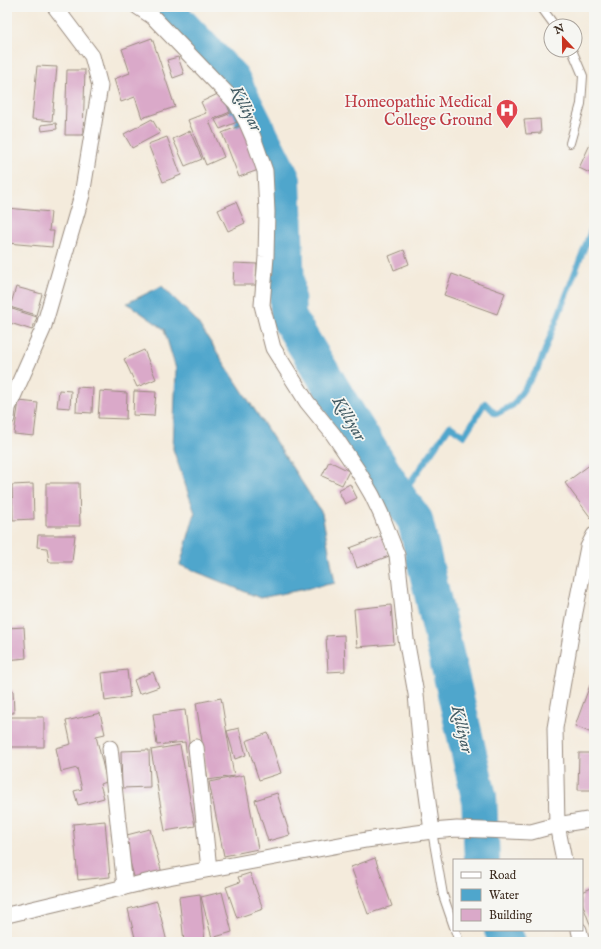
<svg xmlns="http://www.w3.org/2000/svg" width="601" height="949" font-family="'IM FELL English',serif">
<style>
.water{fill:#4fa6cc;stroke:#456875}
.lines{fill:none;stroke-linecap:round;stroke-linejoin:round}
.stream{stroke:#4fa6cc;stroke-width:6}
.river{stroke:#4fa6cc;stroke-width:36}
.building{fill:#daa9c9}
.lane-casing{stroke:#988a7d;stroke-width:10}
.street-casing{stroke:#988a7d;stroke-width:17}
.lane{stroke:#fff;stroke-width:8}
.street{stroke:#fff;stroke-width:15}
.labels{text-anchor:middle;stroke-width:3.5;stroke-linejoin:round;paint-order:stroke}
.health-label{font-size:16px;fill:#be3a42;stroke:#f6f6f2;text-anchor:end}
.water-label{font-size:17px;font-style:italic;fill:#435c64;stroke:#f6f6f2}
</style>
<rect width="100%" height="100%" fill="#f6f6f2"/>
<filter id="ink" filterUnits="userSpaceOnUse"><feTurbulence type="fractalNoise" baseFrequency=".025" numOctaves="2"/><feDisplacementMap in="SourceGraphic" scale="8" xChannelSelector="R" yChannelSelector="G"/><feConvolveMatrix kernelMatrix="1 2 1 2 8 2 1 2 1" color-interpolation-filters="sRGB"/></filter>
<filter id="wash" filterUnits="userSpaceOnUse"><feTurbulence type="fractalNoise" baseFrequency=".012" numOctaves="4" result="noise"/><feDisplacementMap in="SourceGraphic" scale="16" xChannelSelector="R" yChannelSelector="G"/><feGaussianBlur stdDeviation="0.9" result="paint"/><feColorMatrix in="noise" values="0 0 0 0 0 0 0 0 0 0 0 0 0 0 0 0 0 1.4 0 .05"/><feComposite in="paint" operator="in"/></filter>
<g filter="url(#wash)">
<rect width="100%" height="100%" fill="#f4ebdc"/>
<path class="water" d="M162 286 196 320 322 513 335 583 260 598 180 565 195 513 173 449 176 369 164 329 127 303Z"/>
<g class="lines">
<path class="stream" d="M399 498 450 426 464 436 485 403 496 414 513 405 538 368 594 223"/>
<g class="river">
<path d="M163 7 232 79 283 180 288 317 399 498 415 520 479 797 482 860"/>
<path d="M502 930 508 942"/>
</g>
</g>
<g id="blocks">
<g class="building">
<path d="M152 38 175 107 142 118 135 97 121 102 114 79 130 73 122 49Z"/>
<path d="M178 57 184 74 173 78 167 60Z"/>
<path d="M37 66 57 67 52 121 32 119Z"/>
<path d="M67 70H85L83 135H65Z"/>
<path d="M222 92 230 112 209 121 224 157 206 165 188 120 206 113 201 102Z"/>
<path d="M233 112 237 122 220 129 215 120Z"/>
<path d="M152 119 160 133 132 148 124 134Z"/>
<path d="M540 119 541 133 526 134 524 120Z"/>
<path d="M56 123 57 129 42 131 41 125Z"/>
<path d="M244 124 261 169 239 177 222 133Z"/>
<path d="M190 131 202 159 185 166 173 139Z"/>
<path d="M594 136V175L579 168Z"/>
<path d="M167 137 181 175 163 182 148 144Z"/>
<path d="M236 202 245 223 228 231 218 210Z"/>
<path d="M7 208 51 212 49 231H54L52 247 7 243Z"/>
<path d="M404 250 409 264 394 270 389 256Z"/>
<path d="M234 263 257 264 256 285H233Z"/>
<path d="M452 274 505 293 497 314 444 295Z"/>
<path d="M16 287 42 294 36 315 10 307Z"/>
<path d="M9 308 37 317 32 330 7 322Z"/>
<path d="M144 350 156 379 137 387 124 359Z"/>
<path d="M77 387 93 388 92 413 76 412Z"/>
<path d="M59 390 71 391 70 408 57 407Z"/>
<path d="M100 391 127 393 126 419 98 418Z"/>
<path d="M134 391 156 392 154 416 133 415Z"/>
<path d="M19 401 38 403 34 436 14 434Z"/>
<path d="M329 461 349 471 342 485 322 476Z"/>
<path d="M591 464 594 468V515L591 518 565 483Z"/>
<path d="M46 483H79L80 526H46Z"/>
<path d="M33 484 34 519 13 520 12 485Z"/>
<path d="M350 484 357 498 345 504 338 490Z"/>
<path d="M38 535H75L72 562H49L47 548 37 547Z"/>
<path d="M382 536 389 556 357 568 350 548Z"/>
<path d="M391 605 394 644 357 647 354 609Z"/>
<path d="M24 627 26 658 7 660V628Z"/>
<path d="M344 635 345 671 328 672 326 636Z"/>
<path d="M127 670 130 697 105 701 102 673Z"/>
<path d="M153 672 159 687 139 694 134 680Z"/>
<path d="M590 685 594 687V734L575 726Z"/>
<path d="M13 690 14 713H7V691Z"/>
<path d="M221 698 234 776 208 780 196 703Z"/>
<path d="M185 710 192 765 188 766 185 742 157 745 153 714Z"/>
<path d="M100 713 105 734 96 736 107 782 100 784 104 798 78 805 74 791 82 789 77 768 61 772 56 748 71 744 66 721Z"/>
<path d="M7 717H44V747H8Z"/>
<path d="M239 728 246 755 235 759 227 731Z"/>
<path d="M268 733 281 773 259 780 246 741Z"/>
<path d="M180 745 195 826 165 831 151 750Z"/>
<path d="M149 750 150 787 122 788 121 751Z"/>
<path d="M579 753H594V790H578Z"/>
<path d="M244 775 258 849 224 856 209 782Z"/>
<path d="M277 793 290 835 268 841 255 800Z"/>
<path d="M105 821 110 877 78 880 73 824Z"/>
<path d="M150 829 163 877 136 884 123 836Z"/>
<path d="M375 858 392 906 368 914 351 867Z"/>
<path d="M250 873 263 909 237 918 226 887 240 882 238 877Z"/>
<path d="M594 887V926L591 927 582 903V892Z"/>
<path d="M222 892 232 932 212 938 201 897Z"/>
<path d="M200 894 205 942H184L179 897Z"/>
<path d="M157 901 167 942H136L128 909Z"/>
</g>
</g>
</g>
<g filter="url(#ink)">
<use href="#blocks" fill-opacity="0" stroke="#988a7d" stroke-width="1"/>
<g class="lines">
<g class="lane-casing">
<g id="lane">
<path d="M541 7 555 26"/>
<path d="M570 143 581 104 583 76 572 50"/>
<path d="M432 831 443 895 454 927"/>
<path d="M455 930 459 942"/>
</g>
</g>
<g class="street-casing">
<g id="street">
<path d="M138 7 153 17 236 103 246 121 253 137 265 171 267 212 266 257 262 305 273 348 307 402 333 434 358 471 372 495 381 514 397 555 406 639 416 694 421 751 432 831"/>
<path d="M7 418 8 408 43 329 82 195 100 86 92 56 55 7"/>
<path d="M196 747 209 869"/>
<path d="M110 748 125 887"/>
<path d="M564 860 557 825 555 728 575 612 588 547 594 535"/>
<path d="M7 915 163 878 366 840 432 831 457 829 531 832 557 825 594 819"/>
<path d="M578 942 581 938 579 930"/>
</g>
</g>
<use href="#lane" class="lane"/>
<use href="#street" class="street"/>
</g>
</g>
<defs>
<g id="hospital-pin" transform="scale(1.15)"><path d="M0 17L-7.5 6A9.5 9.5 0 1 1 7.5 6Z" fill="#e0444e" stroke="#f6f6f2"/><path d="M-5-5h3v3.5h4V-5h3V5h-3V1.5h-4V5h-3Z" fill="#fff"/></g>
</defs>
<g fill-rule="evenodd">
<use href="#hospital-pin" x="507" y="110"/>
</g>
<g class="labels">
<g class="health-label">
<text x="492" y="107">Homeopathic Medical<tspan x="492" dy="18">College Ground</tspan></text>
</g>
<g class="water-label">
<text transform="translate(247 108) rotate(63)" y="6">Killiyar</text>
<text transform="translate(350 418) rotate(59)" y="6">Killiyar</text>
<text transform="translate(463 729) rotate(77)" y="6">Killiyar</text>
</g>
</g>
<rect width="601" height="949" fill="none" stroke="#f6f6f2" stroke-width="24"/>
<rect x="453" y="859" width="130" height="72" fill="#f6f6f2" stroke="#aba49d"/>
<rect x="461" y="872" width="20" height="6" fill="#ffffff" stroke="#aba49d"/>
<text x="489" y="879" font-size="12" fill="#3b2a1e">Road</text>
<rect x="461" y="889" width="20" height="12" fill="#4fa6cc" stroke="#aba49d"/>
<text x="489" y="899" font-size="12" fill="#3b2a1e">Water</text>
<rect x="461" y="909" width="20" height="12" fill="#daa9c9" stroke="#aba49d"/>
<text x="489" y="919" font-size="12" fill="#3b2a1e">Building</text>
<g transform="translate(563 38) rotate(338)"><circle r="19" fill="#f6f6f2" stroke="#aba49d"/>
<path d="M0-3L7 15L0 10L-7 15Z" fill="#c8321e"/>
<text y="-6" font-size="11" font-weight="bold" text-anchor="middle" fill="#3b2a1e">N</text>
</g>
</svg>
